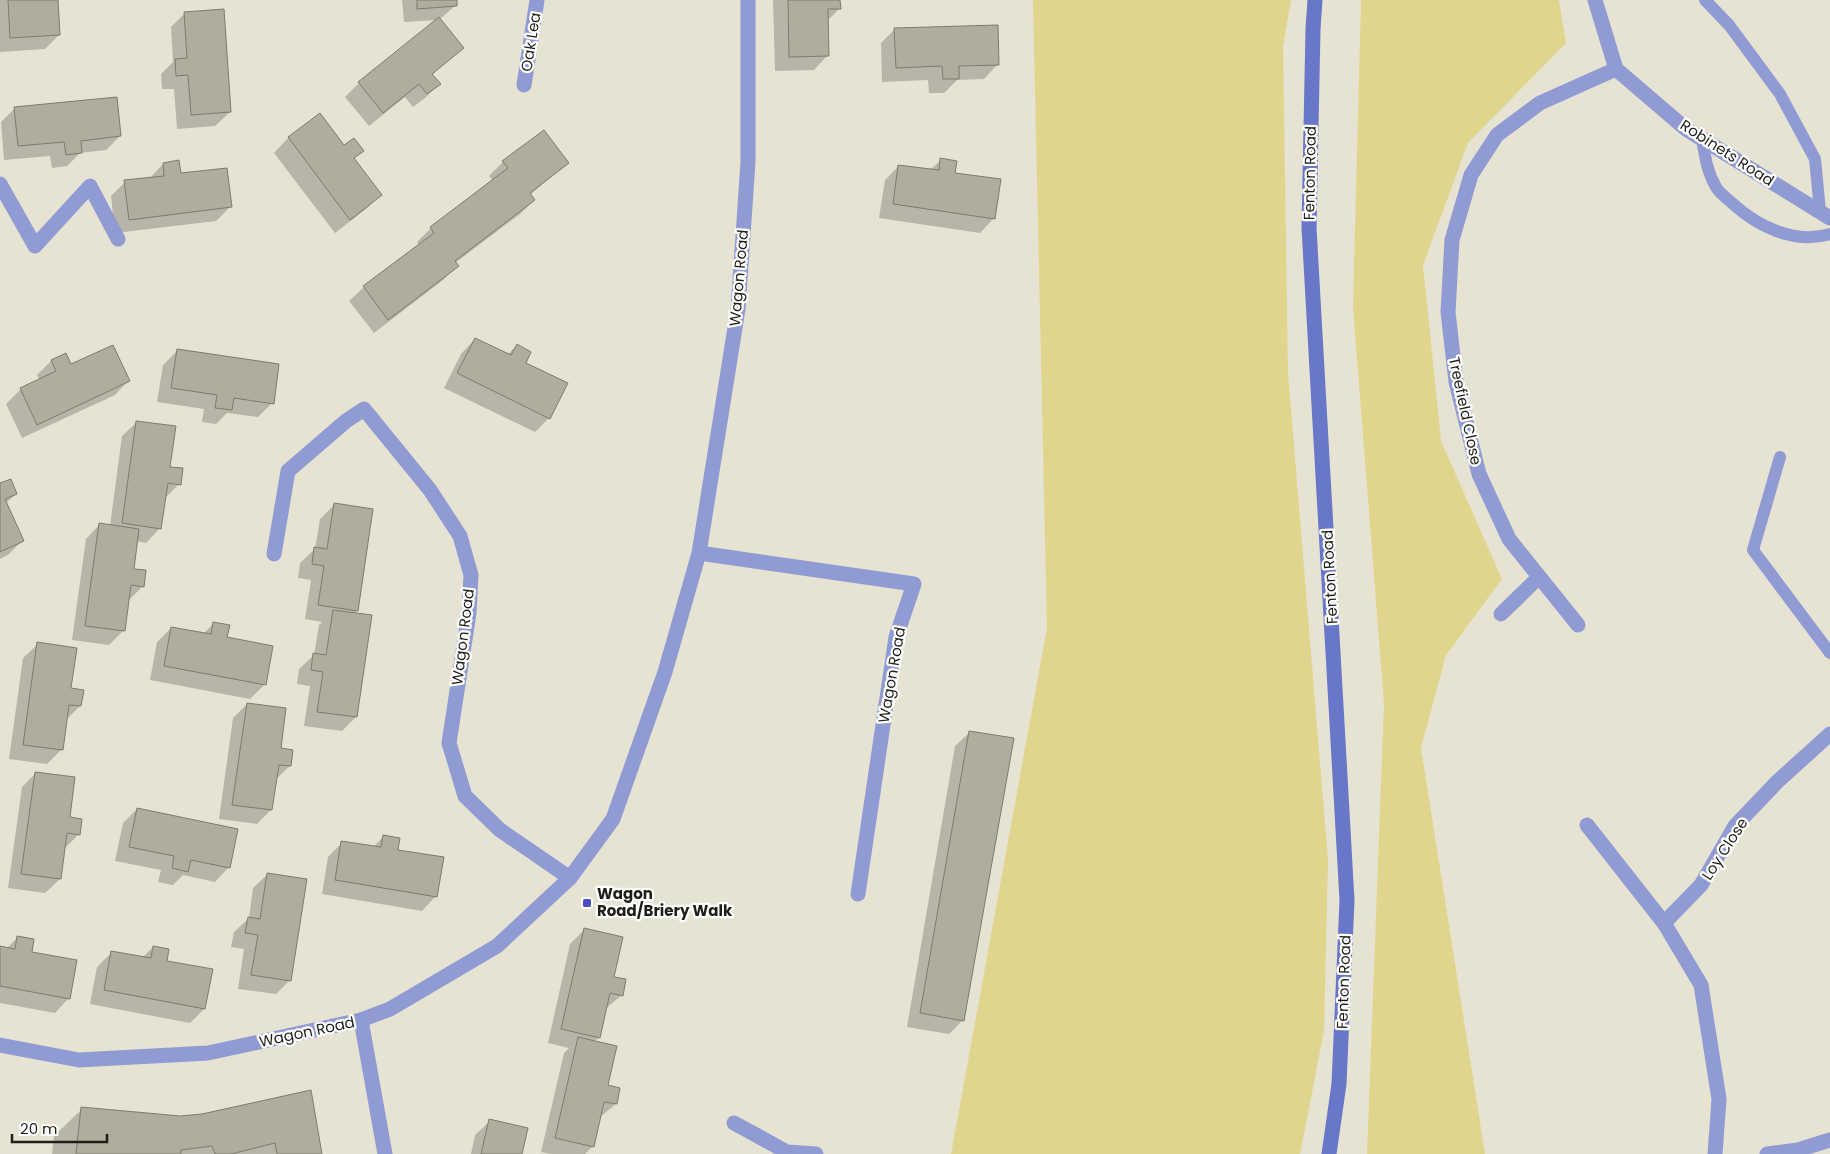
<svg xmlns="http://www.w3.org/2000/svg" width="1830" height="1154" font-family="Poppins,sans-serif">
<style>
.green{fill:#e0d58c}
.shadow{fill:#0003}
.building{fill:#b0ad9e;stroke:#7d7b6d}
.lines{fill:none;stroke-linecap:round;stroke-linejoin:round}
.lane{stroke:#909bd3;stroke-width:12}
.street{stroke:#909bd3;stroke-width:15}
.secondary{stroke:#6977c8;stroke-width:15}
.poi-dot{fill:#484fc4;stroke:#fff;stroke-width:2}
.labels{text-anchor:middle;stroke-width:4.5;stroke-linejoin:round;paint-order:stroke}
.street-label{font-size:15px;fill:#1f1e18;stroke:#fff}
.poi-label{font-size:15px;font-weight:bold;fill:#1f1e18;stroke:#fff;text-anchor:start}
</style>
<rect width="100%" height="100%" fill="#e6e3d3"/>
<g class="green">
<path d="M1033 0H1291L1283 47 1288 373 1328 860 1324 1031 1300 1154H951L1047 628Z"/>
<path d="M1361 0H1559L1566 43 1468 143 1423 265 1441 441 1502 579 1446 655 1421 748 1485 1154H1367L1384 704 1353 307Z"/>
</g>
<g class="shadow">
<path d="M0 0H57L59 35 45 49 0 52Z"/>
<path d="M402 0H456V5L439 20 462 48 432 75 439 84 425 98 413 107 405 97 369 126 345 97 359 83 437 20 404 22Z"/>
<path d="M773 0H839V9L827 21 828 55 814 70 775 71Z"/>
<path d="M185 13 230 112 215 126 177 129 174 89H162L161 74 173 62 171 27Z"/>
<path d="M895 29 998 64 984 79 957 80 944 93H929L928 80 882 82 881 43Z"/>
<path d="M15 108 120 136 106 150 80 153 67 166 52 168 50 156 4 160 1 122Z"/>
<path d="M319 115 344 147 362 151 353 160 380 195 366 209 335 233 274 153 288 138Z"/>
<path d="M543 132 567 163 530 195 534 200 520 214 455 263 457 266 443 280 374 333 349 301 364 287 419 245 417 242 431 228 493 181 489 176 503 162Z"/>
<path d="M941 160 994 218 980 233 879 218 885 180 899 166 930 170Z"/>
<path d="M163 164 230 207 216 221 115 233 111 196 125 182 149 179Z"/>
<path d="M475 339 507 355 517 345 549 418 535 432 444 388 461 354Z"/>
<path d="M177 351 272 403 258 417 227 413 216 424 202 422 204 409 157 402 163 365Z"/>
<path d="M65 355 70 366 129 380 115 395 22 438 6 404 20 390 40 381 37 375 51 361Z"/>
<path d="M137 422 179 484 164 499 160 528 146 543 136 541 132 570 142 587 127 602 123 631 109 645 72 640 86 539 100 524 110 526 122 436Z"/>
<path d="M0 484 16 494 6 503 22 541 8 555 0 559Z"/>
<path d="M334 505 372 510 357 611 353 614 371 616 356 717 342 731 304 726 310 686 297 684 299 669 314 655 319 625 322 622 305 619 311 580 298 578 300 563 315 549 320 519Z"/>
<path d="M214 623 226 638 272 647 264 685 250 699 150 680 157 642 171 628 203 634Z"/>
<path d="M38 644 80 706 65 721 62 749 47 764 9 759 23 658Z"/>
<path d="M247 704 290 766 275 780 271 810 257 824 219 819 233 718Z"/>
<path d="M970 732 963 1020 949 1034 907 1027 955 746Z"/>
<path d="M36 773 78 835 64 849 60 879 45 893 8 888 22 787Z"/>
<path d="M137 809 229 867 215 882 183 875 173 885 158 882 161 870 115 861 123 823Z"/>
<path d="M384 836 436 896 422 911 322 894 328 857 342 843 373 847Z"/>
<path d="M268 874 290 980 276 994 238 989 244 949 231 947 234 932 249 918 253 888Z"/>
<path d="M584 930 622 995 605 1009 599 1037 594 1042 606 1086 616 1104 599 1118 593 1146 585 1154H550L541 1152 564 1053 569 1048 548 1043 570 944Z"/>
<path d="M18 937 69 998 55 1013 0 1003V947L7 948Z"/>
<path d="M153 947 204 1009 190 1023 90 1004 97 967 111 953 142 958Z"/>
<path d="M82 1109 180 1117 321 1154H52L54 1136Z"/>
<path d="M490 1121 521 1154H471L475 1135Z"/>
</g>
<g class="building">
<path d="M8 0H58L60 35 10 38Z"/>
<path d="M417 0H457V6L417 9Z"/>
<path d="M788 0H840L841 9H828L829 56 789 57Z"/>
<path d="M224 9 231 112 191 115 188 75 176 76 175 59 187 58 184 12Z"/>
<path d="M439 17 464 48 432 74 441 84 427 94 419 84 383 113 358 82Z"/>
<path d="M998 25 999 65 959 66V79H943L942 66 896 68 894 28Z"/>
<path d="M117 97 121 136 81 141 82 153 66 155 64 142 18 146 14 107Z"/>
<path d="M320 113 344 145 354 138 364 151 354 158 382 195 350 220 288 137Z"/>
<path d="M544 130 569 163 530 193 535 200 455 261 459 266 388 320 363 286 434 233 430 227 508 168 502 161Z"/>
<path d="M940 158 957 161 955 173 1001 179 995 219 893 204 898 165 939 170Z"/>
<path d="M179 160 181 173 227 168 232 207 129 220 124 180 164 176 163 163Z"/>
<path d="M475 338 511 355 517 344 531 352 526 363 568 383 550 419 457 373Z"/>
<path d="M113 345 130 381 37 425 20 388 56 371 51 360 66 353 71 364Z"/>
<path d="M177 349 279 364 274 404 234 398 232 410 215 408 217 395 171 388Z"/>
<path d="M136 421 176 426 170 467 183 468 181 485 168 483 161 529 122 523Z"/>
<path d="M11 479 17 494 5 499 24 541 0 552V483Z"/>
<path d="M334 503 373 509 358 611 318 605 324 566 312 564 314 547 327 549Z"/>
<path d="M99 523 139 529 134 569 146 570 144 587 131 585 125 631 85 626Z"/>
<path d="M333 610 372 615 357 717 317 712 323 672 311 670 313 653 326 655Z"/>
<path d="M213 622 230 625 227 637 273 646 266 685 164 666 171 627 211 634Z"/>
<path d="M37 642 77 648 71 688 84 690 81 706 69 705 63 750 23 745Z"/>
<path d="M247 703 286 708 281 748 293 750 291 766 279 765 272 810 232 805Z"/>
<path d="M969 731 1014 738 964 1021 920 1013Z"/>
<path d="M35 772 75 777 70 817 82 819 80 835 67 833 61 879 21 874Z"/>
<path d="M137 808 238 829 230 868 191 860 188 872 172 868 174 856 129 847Z"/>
<path d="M383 835 400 838 398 850 444 857 437 897 335 880 341 841 381 847Z"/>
<path d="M267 873 307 879 291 981 251 975 258 935 245 933 248 917 260 919Z"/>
<path d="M584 928 623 937 614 977 626 979 623 996 610 993 600 1038 561 1029Z"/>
<path d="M17 936 34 939 32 952 77 960 70 999 0 986V946L15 949Z"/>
<path d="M153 946 169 949 167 961 213 969 205 1009 104 990 111 951 151 958Z"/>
<path d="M578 1037 617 1046 608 1085 620 1088 617 1104 604 1102 594 1147 555 1138Z"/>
<path d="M311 1090 322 1154H277L275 1143 231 1154H215L212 1146 181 1150V1154H76L81 1107 180 1116 202 1114Z"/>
<path d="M489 1119 528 1128 522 1154H481Z"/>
</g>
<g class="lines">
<g class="lane">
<path d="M1705 0 1729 25 1780 94 1815 159 1820 211"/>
<path d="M1702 139C1705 156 1707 172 1716 187 1719 193 1727 198 1732 203 1757 226 1795 245 1830 234"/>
<path d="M1780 457 1753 550 1830 653"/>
</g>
<g class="street">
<path d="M1595 0 1616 69 1686 129 1830 218"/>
<path d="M524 85 537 0"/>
<path d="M0 184 35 246 90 186 118 239"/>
<path d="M699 553 914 584 896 637 858 894"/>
<path d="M274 554 288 471 346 421 364 409 430 490 460 536 471 575 469 613 449 743 465 796 500 830 570 878"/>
<path d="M1501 614 1539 577"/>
<path d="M1578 625 1509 539 1479 474 1456 382 1448 312 1452 240 1471 175 1497 135 1540 103 1616 69"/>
<path d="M1587 825 1664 923 1701 985 1719 1099 1715 1154"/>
<path d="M1664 923 1701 885 1735 826 1778 781 1830 734"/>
<path d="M361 1020 385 1154"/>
<path d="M0 1045 79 1060 208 1053 361 1020 390 1009 497 946 570 878 613 819 665 672 699 553 738 309 748 162V0"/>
<path d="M734 1123 787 1152 816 1154"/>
<path d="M1767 1154 1798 1150 1830 1140"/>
</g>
<path class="secondary" d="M1315 0 1313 29 1309 228 1347 900 1339 1084 1329 1154"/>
</g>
<rect class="poi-dot" x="582" y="898" width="10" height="10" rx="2.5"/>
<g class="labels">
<g class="street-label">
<text transform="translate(531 42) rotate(-81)" y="5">Oak Lea</text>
<text transform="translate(1727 153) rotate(33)" y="5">Robinets Road</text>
<text transform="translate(1310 173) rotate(-89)" y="5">Fenton Road</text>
<text transform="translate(739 278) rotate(-85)" y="5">Wagon Road</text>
<text transform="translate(1465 411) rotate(78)" y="5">Treefield Close</text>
<text transform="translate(1330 577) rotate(-93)" y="5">Fenton Road</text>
<text transform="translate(463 637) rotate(-83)" y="5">Wagon Road</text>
<text transform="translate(892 675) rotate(-80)" y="5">Wagon Road</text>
<text transform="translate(1725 849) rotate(-57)" y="5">Loy Close</text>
<text transform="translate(1344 982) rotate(-88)" y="5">Fenton Road</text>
<text transform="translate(307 1032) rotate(-12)" y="5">Wagon Road</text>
</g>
<g class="poi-label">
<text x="597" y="899">Wagon<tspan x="597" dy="17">Road/Briery Walk</tspan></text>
</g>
</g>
<path d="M12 1134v8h95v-8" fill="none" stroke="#1f1e18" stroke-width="2.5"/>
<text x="20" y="1134" font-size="15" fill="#1f1e18" stroke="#ffffff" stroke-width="4" paint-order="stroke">20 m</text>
</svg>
